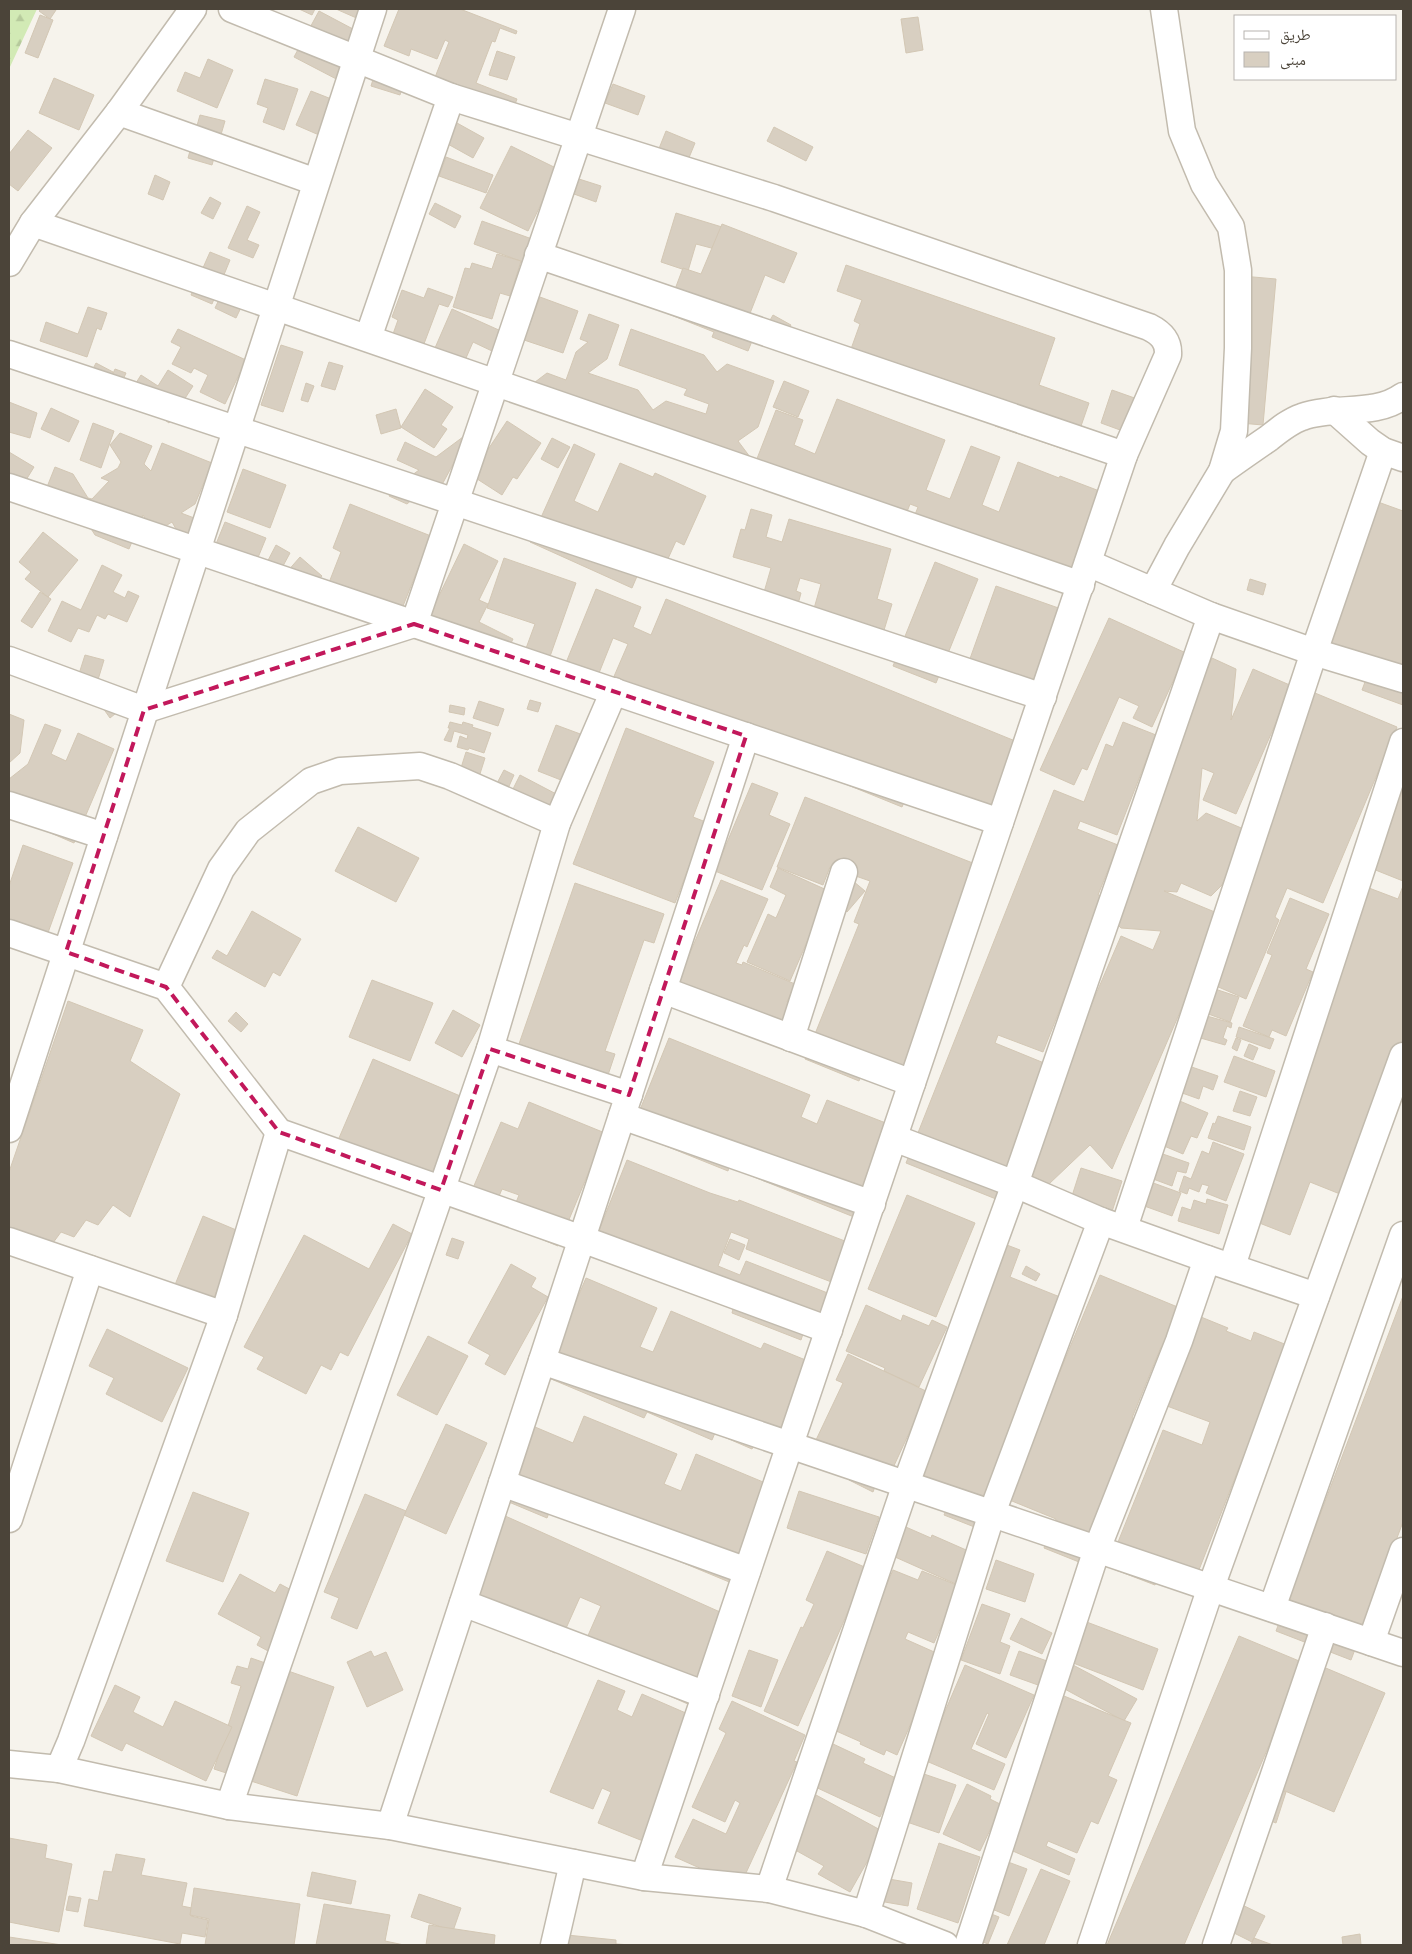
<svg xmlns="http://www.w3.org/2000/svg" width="1412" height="1954" font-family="'Golos Text','Noto Naskh Arabic',sans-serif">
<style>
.forest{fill:url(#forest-firs)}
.building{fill:#d8cfc1;stroke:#d3c7b4}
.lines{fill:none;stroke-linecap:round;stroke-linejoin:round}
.minor-casing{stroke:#c2bbae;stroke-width:29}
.minor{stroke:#fff;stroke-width:26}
.marked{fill:none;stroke:#c2185b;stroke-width:4;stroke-dasharray:10 6;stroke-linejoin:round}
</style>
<defs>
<pattern id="forest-firs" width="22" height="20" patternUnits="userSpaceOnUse" patternTransform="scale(1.25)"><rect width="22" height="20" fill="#d2eab5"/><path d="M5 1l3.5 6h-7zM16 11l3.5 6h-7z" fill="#b6ca9c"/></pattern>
</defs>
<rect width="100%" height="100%" fill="#f6f3ec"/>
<path class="forest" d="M9 9H37L9 69Z"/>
<g class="building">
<path d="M41 9H55L56 10 50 19 39 11Z"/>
<path d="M299 9H315L312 15Z"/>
<path d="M336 9H366L361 20Z"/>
<path d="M399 9H460L517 31 516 34 500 28 495 42 492 41 476 83 517 99 509 120 472 106 468 116 426 100 449 42 445 40 437 59 411 49 409 56 384 46Z"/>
<path d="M319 11 368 37 344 83 294 57Z"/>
<path d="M40 15 53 20 38 58 25 53Z"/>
<path d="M918 17 923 50 906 53 901 19Z"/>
<path d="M497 51 515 57 507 80 489 75Z"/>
<path d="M208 59 233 70 217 108 177 91 185 72 200 78Z"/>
<path d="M379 60 408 69 400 95 371 86Z"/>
<path d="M54 78 94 95 79 130 39 113Z"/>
<path d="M265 79 298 89 284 130 263 122 268 108 257 104Z"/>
<path d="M613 84 645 96 638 115 605 103Z"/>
<path d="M311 91 334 100 319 135 296 125Z"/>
<path d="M200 115 225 121 212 165 188 158Z"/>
<path d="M457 123 484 138 473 158 446 143Z"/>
<path d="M774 127 813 147 806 161 767 141Z"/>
<path d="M28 130 52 148 18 191 9 184V154Z"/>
<path d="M666 131 695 143 679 182 650 171Z"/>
<path d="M511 146 558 169 528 231 480 208Z"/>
<path d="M446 157 493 175 486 193 439 176Z"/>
<path d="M155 175 170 182 163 200 148 194Z"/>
<path d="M579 179 601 186 596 202 574 194Z"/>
<path d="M210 197 221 203 213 219 201 213Z"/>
<path d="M435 203 461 216 455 228 429 214Z"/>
<path d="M247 206 260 212 247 240 259 245 253 258 228 248Z"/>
<path d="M676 213 722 227 715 249 696 244 688 271 661 262Z"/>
<path d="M482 221 532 239 523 262 474 244Z"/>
<path d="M722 224 797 253 784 283 765 275 747 321 758 326 748 351 712 337 714 332 666 313 683 268 701 274Z"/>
<path d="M210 252 230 260 212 304 191 295Z"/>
<path d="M497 254 521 261 510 296 500 293 492 319 453 307 465 268 470 269 472 263 492 269Z"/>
<path d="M846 265 1055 338 1039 385 1089 403 1072 452 995 426 1000 411 851 349 860 324 854 321 862 300 837 291Z"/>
<path d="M1242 276 1276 279 1263 425 1228 422Z"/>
<path d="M226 285 247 295 236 318 215 308Z"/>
<path d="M428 288 453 297 448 307 439 304 416 365 393 334 398 320 392 317 402 290 424 298Z"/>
<path d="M540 297 578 311 563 353 524 340Z"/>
<path d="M88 307 107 313 101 330 97 328 87 357 40 341 46 322 78 334Z"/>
<path d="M452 309 501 331 492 351 473 342 466 358 469 359 460 379 428 364Z"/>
<path d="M589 314 619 325 607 359 588 373 638 390 653 410 666 401 706 414 709 404 684 395 687 389 619 365 631 329 704 355 717 372 727 364 774 381 758 427 738 441 750 457 510 401 547 373 566 380 576 352 588 342 580 339Z"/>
<path d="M773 315 791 325 779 346 761 336Z"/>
<path d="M178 329 246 360 225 404 200 392 208 375 194 368 191 373 172 364 181 347 171 342Z"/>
<path d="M281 345 303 352 283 412 261 405Z"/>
<path d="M329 362 343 366 335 390 321 386Z"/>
<path d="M96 363 113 372 101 393 85 384Z"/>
<path d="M115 369 126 373 118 391 107 387Z"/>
<path d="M168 370 193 386 169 423 129 394 141 375 158 386Z"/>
<path d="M784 381 809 391 798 417 773 407Z"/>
<path d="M306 383 314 386 308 402 301 400Z"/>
<path d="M425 389 453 407 441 425 447 429 434 448 401 427Z"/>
<path d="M1112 390 1143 401 1131 434 1101 423Z"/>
<path d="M837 399 945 440 926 490 950 499 971 446 1000 457 982 505 999 512 1018 462 1059 478 1060 476 1110 495 1075 592 909 530 918 507 910 504 900 530 751 474 776 410 803 420 794 445 815 454Z"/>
<path d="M9 402 37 413 30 438 9 432Z"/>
<path d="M51 408 79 421 69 442 41 429Z"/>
<path d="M396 409 401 428 381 434 376 415Z"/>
<path d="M507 421 541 443 517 479 513 477 502 495 471 475Z"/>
<path d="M93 423 114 431 101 468 80 460Z"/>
<path d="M471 431 431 505 415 497 407 504 389 496 392 490 419 470 397 460 405 442 436 457Z"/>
<path d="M120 433 152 446 144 464 151 471 162 443 212 463 195 504 181 513 202 521 194 541 180 536 172 522 154 533 143 515 129 549 95 535 83 516 39 507 55 467 73 474 88 498 92 499 109 481 101 478 118 468 121 462 110 445Z"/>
<path d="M552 438 570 447 558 468 541 459Z"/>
<path d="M574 444 595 454 574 501 598 512 620 463 653 477 655 473 706 496 684 545 676 541 657 583 638 574 632 588 530 542Z"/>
<path d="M9 452 34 467 15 498 9 494Z"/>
<path d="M243 469 286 485 270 528 227 512Z"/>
<path d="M1378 502 1403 511V705L1362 690 1365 682 1316 663Z"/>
<path d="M350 504 431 536 395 626 323 598 341 552 333 548Z"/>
<path d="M751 509 772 515 766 537 782 542 789 519 891 549 877 599 892 604 877 653 807 633 821 584 800 578 796 591 801 593 793 623 758 613 771 568 733 557 741 529 745 530Z"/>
<path d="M225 522 266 538 257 560 216 544Z"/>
<path d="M43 532 78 560 48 597 25 579 31 572 19 562Z"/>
<path d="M464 544 498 561 479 600 488 604 479 622 513 639 504 658 479 646 473 658 421 633Z"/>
<path d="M276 545 290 553 277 577 263 570Z"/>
<path d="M300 557 322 576 300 600 279 581Z"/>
<path d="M504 558 576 583 542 679 518 670 535 624 487 608Z"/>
<path d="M935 562 978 579 936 683 893 666Z"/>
<path d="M102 565 122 575 113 592 125 598 128 591 139 596 127 622 108 614 105 619 97 615 89 632 78 628 71 642 48 631 62 601 81 610Z"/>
<path d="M1250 579 1266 584 1263 595 1247 590Z"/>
<path d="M996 586 1067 611 1033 706 962 681Z"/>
<path d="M596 589 641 607 633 627 651 635 666 599 1025 745 993 828 908 793 902 807 609 688 628 644 613 638 591 693 559 680Z"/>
<path d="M40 592 51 599 32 628 21 621Z"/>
<path d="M1109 618 1186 653 1152 727 1133 718 1139 706 1119 697 1087 770 1082 768 1074 785 1040 770Z"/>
<path d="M85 655 104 660 97 683 78 677Z"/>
<path d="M1212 658 1236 669 1231 720 1253 669 1292 686 1236 814 1203 800 1214 773 1202 768 1197 821 1206 813 1246 830 1222 885 1211 896 1181 883 1177 892 1164 891 1222 915 1112 1169 1090 1145 1049 1184 1020 1171 1121 936 1153 950 1161 931 1121 928 1113 920 1133 841Z"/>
<path d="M1315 693 1397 727 1323 903 1287 888 1275 917 1279 920 1246 999 1207 982 1270 831 1259 827Z"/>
<path d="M530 700 541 703 538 712 527 709Z"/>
<path d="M479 701 504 709 498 726 473 718Z"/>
<path d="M126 705 110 718 103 708Z"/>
<path d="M450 705 465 708 464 715 449 712Z"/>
<path d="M9 714 24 720 20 753 9 763Z"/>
<path d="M450 722 462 725 463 722 473 725 472 727 491 733 484 753 469 748 468 750 457 747 460 736 467 739 468 735 454 731 451 742 444 740 450 728H448Z"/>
<path d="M1123 722 1156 735 1117 835 1080 821 1077 829 1118 845 1098 895 1102 896 1090 927 1092 928 1043 1052 998 1035 995 1043 1049 1065 996 1199 906 1163 1054 790 1084 802 1106 744 1113 747Z"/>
<path d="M45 724 61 730 51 754 66 761 78 733 114 749 74 843 9 815V779L28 764Z"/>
<path d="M556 725 583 735 566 782 538 771Z"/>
<path d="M626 728 714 762 693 817 711 824 695 851 675 903 573 864Z"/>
<path d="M466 752 485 758 479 777 460 771Z"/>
<path d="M1403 764V881L1363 865Z"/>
<path d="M504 770 514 775 506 793 495 787Z"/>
<path d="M520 775 560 796 552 812 512 791Z"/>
<path d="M752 783 778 793 769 815 790 824 762 890 715 871Z"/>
<path d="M805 797 988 869 910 1087 864 1068 859 1081 805 1059 859 924 854 922 870 881 830 867 823 885 777 867Z"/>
<path d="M358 827 419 858 396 902 335 871Z"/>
<path d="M23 845 73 863 45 941 9 931V886Z"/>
<path d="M778 868 829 891 790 981 747 962 768 914 776 918 786 895 770 887Z"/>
<path d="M721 880 768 899 747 947 744 945 736 963 742 965 743 962 795 984 787 1002 795 1005 783 1034 670 1000Z"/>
<path d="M853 881 865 891 847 912 835 902Z"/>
<path d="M575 883 664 914 654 943 644 940 605 1051 615 1054 605 1084 544 1063 547 1054 519 1044Z"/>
<path d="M1403 886V1056L1350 1198 1310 1182 1290 1235 1239 1215 1369 888 1398 899Z"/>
<path d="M1290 898 1329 914 1306 969 1313 972 1286 1036 1272 1030 1269 1037 1243 1026 1272 955 1267 953Z"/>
<path d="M252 911 301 939 280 976 273 972 265 987 212 958 217 950 227 956Z"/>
<path d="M372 980 433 1003 410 1061 349 1037Z"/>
<path d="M1212 988 1239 997 1230 1022 1203 1012Z"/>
<path d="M68 1001 143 1030 130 1061 180 1094 130 1217 113 1205 98 1225 86 1220 74 1237 61 1232 47 1251 9 1239V1172Z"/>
<path d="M453 1010 480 1025 462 1057 435 1043Z"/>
<path d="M236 1012 248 1024 241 1032 228 1021Z"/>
<path d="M1196 1013 1232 1023 1231 1028 1227 1026 1223 1038 1227 1040 1225 1045 1190 1035Z"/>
<path d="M1239 1027 1274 1039 1270 1049 1236 1037Z"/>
<path d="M669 1038 810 1095 801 1117 817 1124 827 1100 896 1127 859 1219 729 1167 728 1171 631 1132Z"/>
<path d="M1236 1038 1241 1040 1237 1051 1232 1048Z"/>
<path d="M1249 1044 1258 1048 1253 1060 1244 1056Z"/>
<path d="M1234 1056 1275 1071 1266 1097 1224 1082Z"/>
<path d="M373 1059 465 1098 429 1180 333 1152Z"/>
<path d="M1180 1063 1218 1076 1213 1090 1203 1086 1199 1099 1171 1089Z"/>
<path d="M1240 1091 1257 1097 1250 1116 1233 1111Z"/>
<path d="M1175 1099 1208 1113 1197 1138 1191 1136 1183 1154 1157 1143Z"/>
<path d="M529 1102 605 1133 558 1246 507 1225 519 1195 502 1189 490 1218 465 1207 501 1122 518 1129Z"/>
<path d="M1218 1116 1251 1127 1244 1150 1208 1138 1213 1123 1215 1124Z"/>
<path d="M1213 1142 1244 1154 1226 1201 1206 1193 1209 1186 1202 1184 1199 1192 1189 1188 1187 1194 1179 1191 1184 1176 1191 1179 1202 1151 1209 1154Z"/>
<path d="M1154 1151 1189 1163 1186 1173 1177 1171 1172 1186 1145 1176Z"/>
<path d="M627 1160 710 1193 738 1202 739 1200 850 1243 834 1283 746 1249 749 1239 731 1232 718 1266 740 1275 746 1261 843 1299 804 1331 801 1340 732 1313 733 1309 590 1253Z"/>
<path d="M1081 1168 1122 1181 1105 1233 1071 1199Z"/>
<path d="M1145 1180 1181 1193 1172 1216 1136 1203Z"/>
<path d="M907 1195 975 1223 936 1317 868 1289Z"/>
<path d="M1207 1199 1228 1205 1219 1234 1178 1221 1182 1207 1191 1210 1194 1200 1206 1204Z"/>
<path d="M203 1216 241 1232 206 1317 168 1302Z"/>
<path d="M393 1224 412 1234 348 1356 340 1352 331 1370 321 1365 306 1394 257 1369 264 1357 244 1347 304 1235 369 1269Z"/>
<path d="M452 1238 464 1242 458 1259 446 1255Z"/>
<path d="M730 1239 745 1245 739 1260 724 1253Z"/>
<path d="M999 1242 1020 1250 1010 1277 1060 1297 1044 1336 1052 1340 977 1528 944 1515 954 1492 908 1493Z"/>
<path d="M511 1264 536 1278 531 1287 548 1297 505 1375 485 1364 490 1355 468 1343Z"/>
<path d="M1026 1266 1040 1274 1036 1281 1022 1274Z"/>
<path d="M1100 1275 1180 1308 1164 1349 1161 1347 1132 1418 1143 1422 1084 1564 1044 1548 1056 1519 1007 1499Z"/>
<path d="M586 1278 657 1308 640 1347 653 1352 671 1311 761 1349 764 1343 808 1361 788 1407 795 1410 776 1453 755 1444 752 1449 715 1433 712 1440 647 1412 644 1418 544 1376Z"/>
<path d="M1403 1296V1522L1351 1660 1276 1631Z"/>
<path d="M866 1305 901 1321 903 1315 929 1326 932 1320 947 1327 919 1387 884 1371 885 1368 846 1351Z"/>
<path d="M1201 1317 1228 1328 1226 1331 1251 1341 1254 1332 1287 1345 1195 1580 1162 1568 1155 1585 1108 1567 1163 1430 1202 1445 1210 1422 1167 1406Z"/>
<path d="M107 1329 188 1368 162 1422 106 1394 114 1378 89 1366Z"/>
<path d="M428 1336 468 1356 437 1415 397 1395Z"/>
<path d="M848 1354 928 1392 886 1483 878 1479 873 1492 849 1480 858 1460 816 1440 843 1383 836 1380Z"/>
<path d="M584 1416 677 1454 664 1484 681 1491 696 1454 775 1487 734 1584 551 1508 547 1518 504 1500 535 1427 573 1443Z"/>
<path d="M446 1424 487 1443 446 1534 404 1515Z"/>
<path d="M799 1491 879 1517 866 1554 787 1528Z"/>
<path d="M193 1492 249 1513 223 1582 166 1561Z"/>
<path d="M365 1494 406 1511 357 1629 331 1618 339 1598 324 1592Z"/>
<path d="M503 1515 729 1616 690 1705 579 1656 601 1606 580 1597 555 1653 460 1611Z"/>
<path d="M899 1524 931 1538 932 1535 973 1553 958 1585 886 1553Z"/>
<path d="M827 1551 867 1568 798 1726 764 1711 801 1627 803 1628 814 1604 806 1600Z"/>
<path d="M996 1560 1034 1574 1025 1602 986 1589Z"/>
<path d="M893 1570 918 1580 922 1571 959 1586 934 1643 908 1632 905 1639 941 1655 897 1755 886 1750 884 1755 860 1744 861 1742 825 1726Z"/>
<path d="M240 1574 275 1593 280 1584 312 1601 281 1658 257 1645 261 1637 218 1614Z"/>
<path d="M982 1604 1010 1614 1000 1642 1010 1646 1000 1674 961 1660Z"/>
<path d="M1021 1618 1052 1633 1042 1654 1010 1639Z"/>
<path d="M1084 1621 1158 1649 1143 1690 1068 1661Z"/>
<path d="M1239 1636 1304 1663 1184 1945H1107Z"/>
<path d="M749 1650 778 1660 761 1707 732 1696Z"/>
<path d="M371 1651 374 1657 386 1652 403 1690 367 1707 347 1662Z"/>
<path d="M1019 1651 1047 1661 1038 1685 1010 1675Z"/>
<path d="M251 1658 334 1687 297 1796 214 1769 241 1686 231 1683 237 1666 248 1669Z"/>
<path d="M965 1665 1034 1695 1006 1758 976 1744 989 1714 987 1713 971 1749 1005 1764 994 1790 924 1760Z"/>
<path d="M1073 1665 1137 1699 1124 1721 1061 1687Z"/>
<path d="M1321 1666 1385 1693 1334 1812 1271 1785Z"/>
<path d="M598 1680 625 1691 617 1710 632 1717 642 1694 695 1717 643 1841 598 1823 611 1792 602 1788 593 1809 550 1792Z"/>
<path d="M115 1685 140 1697 133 1712 163 1727 175 1701 232 1727 206 1781 126 1743 122 1751 91 1736Z"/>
<path d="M1064 1696 1131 1723 1108 1776 1117 1780 1098 1824 1091 1821 1077 1853 1048 1841 1046 1846 1075 1859 1069 1875 1001 1846Z"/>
<path d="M732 1701 805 1735 794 1761 797 1762 740 1886 675 1857 693 1819 726 1834 740 1803 735 1800 725 1822 692 1807 726 1733 719 1729Z"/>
<path d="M831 1743 865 1759 863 1763 898 1779 880 1817 811 1785Z"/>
<path d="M924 1774 956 1785 939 1833 907 1822Z"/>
<path d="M967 1784 991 1796 990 1799 1002 1805 980 1851 943 1834Z"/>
<path d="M1273 1788 1286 1792 1276 1823 1263 1818Z"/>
<path d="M816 1795 884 1832 850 1892 818 1874 824 1866 788 1846Z"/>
<path d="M9 1838 47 1845 45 1858 72 1864 59 1932 9 1922Z"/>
<path d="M939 1843 980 1857 958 1923 917 1909Z"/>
<path d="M116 1854 145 1859 141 1875 187 1883 182 1906 192 1908 191 1916 208 1920 205 1937 182 1933 180 1944 84 1926 89 1899 98 1901 104 1871 112 1872Z"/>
<path d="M1000 1859 1027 1869 1009 1916 982 1905Z"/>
<path d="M1041 1869 1070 1881 1044 1945H1007Z"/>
<path d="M312 1872 356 1881 351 1904 307 1896Z"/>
<path d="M883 1878 912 1883 908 1906 879 1901Z"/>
<path d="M194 1888 300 1904 294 1945H205L209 1919 190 1915Z"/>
<path d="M419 1894 461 1908 453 1931 411 1917Z"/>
<path d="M69 1896 81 1898 78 1912 66 1910Z"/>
<path d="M1232 1900 1265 1916 1252 1942 1220 1926Z"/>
<path d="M324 1904 390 1915 385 1941 404 1945H316Z"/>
<path d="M981 1910 999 1917 988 1944 970 1937Z"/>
<path d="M429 1925 495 1935 494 1945H426Z"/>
<path d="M557 1934 616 1940V1944L632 1945H556Z"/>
<path d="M1360 1934 1361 1945H1343L1342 1937Z"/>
<path d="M9 1937 62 1945H9Z"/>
<path d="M1254 1938 1273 1945H1251Z"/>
</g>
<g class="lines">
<g class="minor-casing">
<g id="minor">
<path d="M232 9 451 97 774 198 1149 327C1161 333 1169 341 1168 355L1124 455 644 1877"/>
<path d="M119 112 316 182"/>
<path d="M33 223 1081 585"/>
<path d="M538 255 1124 455"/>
<path d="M9 263 33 223 119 112 193 9"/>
<path d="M368 338 451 97"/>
<path d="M9 354 1043 697"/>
<path d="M1334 410 1370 442 1383 451 1403 458"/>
<path d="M1222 471C1237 460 1253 449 1269 438 1279 430 1290 421 1302 417 1335 405 1374 417 1403 396"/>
<path d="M9 487 1000 822"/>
<path d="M1088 563 1153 591 1177 546 1222 471 1234 431 1238 348V270L1231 227 1204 184 1182 131 1164 9"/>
<path d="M1153 591 1211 616 1314 652 1403 679"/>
<path d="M9 660 144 710 414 624 622 9"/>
<path d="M9 805 104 836"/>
<path d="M9 933 166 987 279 1132 582 1239 829 1330"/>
<path d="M166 987 221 869 248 831 311 781 340 771 420 766 450 776 557 823"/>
<path d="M663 990 912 1083"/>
<path d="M791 1038 844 872"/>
<path d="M490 1049 629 1095"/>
<path d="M622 1116 872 1204"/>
<path d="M9 1129 373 9"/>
<path d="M894 1138 1015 1184 1101 1221 1207 1259 1316 1296"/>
<path d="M1124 1228 1314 652 1383 451"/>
<path d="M9 1241 224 1315"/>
<path d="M1232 1266 1403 742"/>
<path d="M542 1361 1403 1653"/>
<path d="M502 1483 747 1571"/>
<path d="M9 1519 90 1269"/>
<path d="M463 1603 706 1695"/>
<path d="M1272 1608 1403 1235"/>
<path d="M1371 1642 1403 1551"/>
<path d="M9 1764 59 1769 229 1806 390 1826 644 1877 769 1889 866 1914 945 1945"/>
<path d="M59 1769 71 1741 224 1315 279 1132"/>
<path d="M229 1806 490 1049 557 823 614 691"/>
<path d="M390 1826 746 736"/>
<path d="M769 1889 906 1484 1015 1184 1211 616"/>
<path d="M866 1914 992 1513 1101 1221"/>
<path d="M554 1945 573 1863"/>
<path d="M968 1945 1097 1549 1179 1341 1207 1259"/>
<path d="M1091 1945 1211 1587 1403 1056"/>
<path d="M1216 1945 1325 1626"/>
</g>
</g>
<use href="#minor" class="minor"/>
</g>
<path class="marked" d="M414 624 746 736 629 1095 490 1049 441 1190 279 1132 166 987 66 952 144 710Z"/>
<rect width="1412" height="1954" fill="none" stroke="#4b4439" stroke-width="20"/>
<rect x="1234" y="15" width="162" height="65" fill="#ffffff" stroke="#b7b4b0"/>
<rect x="1244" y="31" width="25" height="8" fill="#ffffff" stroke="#b7b4b0"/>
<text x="1280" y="40" font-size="15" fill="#4b4439">طريق</text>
<rect x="1244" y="52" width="25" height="15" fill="#d8cfc1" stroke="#b7b4b0"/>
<text x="1280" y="65" font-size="15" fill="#4b4439">مبنى</text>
</svg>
